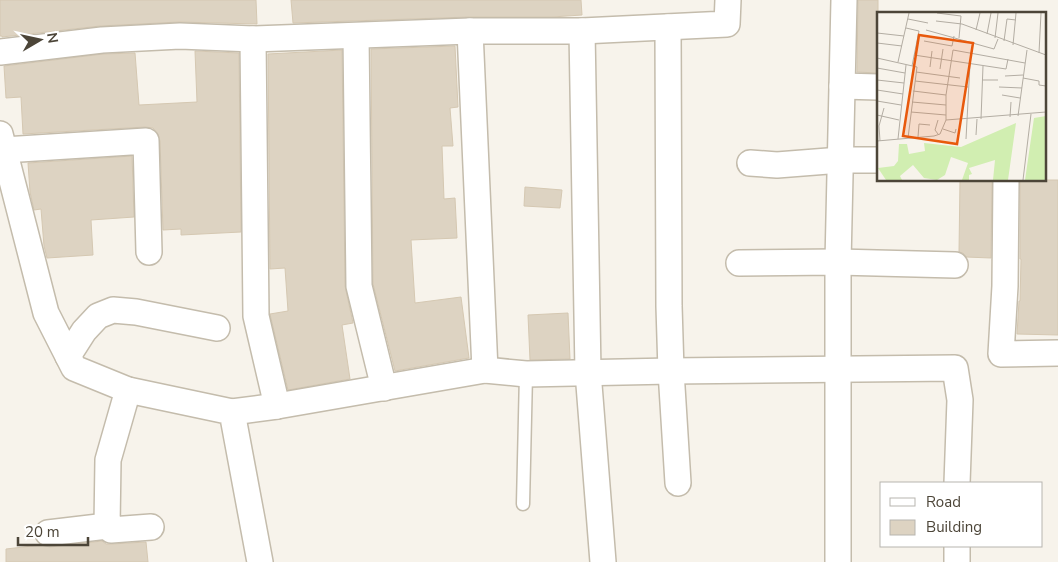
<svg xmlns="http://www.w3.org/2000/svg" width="1058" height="562" font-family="'Nunito Sans',sans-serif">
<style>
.building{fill:#ddd3c2;stroke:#d5c8b2}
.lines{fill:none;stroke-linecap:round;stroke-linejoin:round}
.service-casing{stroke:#c4bcac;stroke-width:15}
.minor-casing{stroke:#c4bcac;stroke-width:28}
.service{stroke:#fff;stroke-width:12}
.minor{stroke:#fff;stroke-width:25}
.inset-road{fill:none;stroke:#b3ada3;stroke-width:1}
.view{fill:#e8590c;fill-opacity:0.15;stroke:#e8590c;stroke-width:2.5}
.inset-edge{fill:none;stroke:#4c4538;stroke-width:2.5}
</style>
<rect width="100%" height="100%" fill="#f7f3eb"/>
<g class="building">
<path d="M0 0H256L257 24 179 22 100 26 2 37V36H0Z"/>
<path d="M291 0H581L582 15 552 17H469L293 23Z"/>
<path d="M858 0H878V73L857 72Z"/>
<path d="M455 46 458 107 450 108 453 146H442L444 199 455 198 457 238 411 240 415 303 461 297 469 358 395 371 373 284 371 49Z"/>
<path d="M342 50 345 286 353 323 342 325 350 379 288 390 270 314 288 311 285 268 270 269 268 54Z"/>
<path d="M195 51 239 53 241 232 181 235V229L163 230 160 141 158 134 153 128 145 127 23 134 21 97 6 98 4 66 103 54 135 53 139 105 197 102Z"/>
<path d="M132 156 134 217 91 220 93 255 47 258 44 246 41 209 34 210 30 192 28 163Z"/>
<path d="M960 180H992L991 258 966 257 963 253 959 252Z"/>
<path d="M1020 180H1058V335L1017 334 1019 301H1020L1021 259H1020Z"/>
<path d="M525 187 562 190 560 208 524 206Z"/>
<path d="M568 313 570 359 530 360 528 315Z"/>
<path d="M102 541 106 544H112L146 542 148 562H6V549L41 545 50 547Z"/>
</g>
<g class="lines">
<g class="service-casing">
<path id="service" d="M523 504 526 374"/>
</g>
<g class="minor-casing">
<g id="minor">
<path d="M668 27 669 306 671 371 678 483"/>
<path d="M470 31 485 370"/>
<path d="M582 31 588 372 603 562"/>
<path d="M356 36 359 286 384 388"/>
<path d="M253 39 256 316 277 406"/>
<path d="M0 52 102 40 180 36 253 39 470 31H582L727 24 728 0"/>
<path d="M842 86 878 87"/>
<path d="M0 134 46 313 74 368 128 390 232 412 260 562"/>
<path d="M4 150 146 141 149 252"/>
<path d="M750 163 777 165 841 160H878"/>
<path d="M1006 180 1005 286 1001 354 1058 353"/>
<path d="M739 263 838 262 955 265"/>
<path d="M68 356 84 331 98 316 113 310 136 312 217 328"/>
<path d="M128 390 108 460 107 526 111 530 151 527"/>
<path d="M232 412 277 406 485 370 526 374 671 371 955 368 960 400 957 483"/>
<path d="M48 533 107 526"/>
<path d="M838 562V262L844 0"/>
<path d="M957 562V546"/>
</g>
</g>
<use href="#service" class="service"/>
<use href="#minor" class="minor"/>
</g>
<g transform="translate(877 12)">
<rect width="169" height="169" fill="#f7f3eb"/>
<path d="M169 104V168H148L157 106ZM139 111 131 168H116L118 148 92 156 95 162 92 163V168H85L91 151 74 145 68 163 60 168 47 166 36 153 23 164 25 168H9L1 156 17 154 21 149 22 132H30L32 142 48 139 47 131 84 135Z" fill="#d1eeb1"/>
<path class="inset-road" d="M60 1 84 4 82 26M31 7 51 11M59 9 85 12 169 43M29 16 42 19 35 54M49 18 117 37 121 27M99 18 103 1M0 21 27 24M110 22 114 1M118 26 121 1M47 29 75 34 77 24M127 29 130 7 139 8M0 31 25 34M136 33 139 1M162 41 164 1M37 43 129 57 131 47M0 46 40 55 31 126M21 50 32 1M53 55 55 39M0 56 28 61M63 57 66 37M39 60 83 66M128 64 146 63M146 66 162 69V73L169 74M0 68 27 71M105 68H121M38 69 91 75M122 75 145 76M0 78 26 82M36 79 69 83M125 83 143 86M0 89 24 93M35 90 69 93M34 100 69 103M0 103 22 108M141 104 150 38M133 105 134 90M104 107 106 54M69 108V83L76 38 148 51M66 117 78 121 79 117M61 122 58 118 61 108M99 123 100 107M41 125 42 112 53 113M21 127 29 53M89 127 93 52M0 129 57 124 63 122 69 108 169 100M3 129 2 114 7 96M146 168 154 102"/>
<path class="view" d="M42 23 96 31 80 132 26 124Z"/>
<rect width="169" height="169" class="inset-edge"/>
</g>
<rect x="880" y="482" width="162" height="65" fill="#ffffff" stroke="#b7b5af"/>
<rect x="890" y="498" width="25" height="8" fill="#ffffff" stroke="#b7b5af"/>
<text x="926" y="507" font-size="15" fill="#4c4538">Road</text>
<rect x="890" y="520" width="25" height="15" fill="#ddd3c2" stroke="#b7b5af"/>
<text x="926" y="532" font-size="15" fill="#4c4538">Building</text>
<g transform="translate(40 40) rotate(81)" stroke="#ffffff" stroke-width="4" paint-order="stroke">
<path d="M0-4L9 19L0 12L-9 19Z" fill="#4c4538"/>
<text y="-8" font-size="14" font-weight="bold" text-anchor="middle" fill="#4c4538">N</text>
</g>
<path d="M18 537v8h70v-8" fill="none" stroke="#4c4538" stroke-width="2.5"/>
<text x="25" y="537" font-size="15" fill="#4c4538" stroke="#ffffff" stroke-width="4" paint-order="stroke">20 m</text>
</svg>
